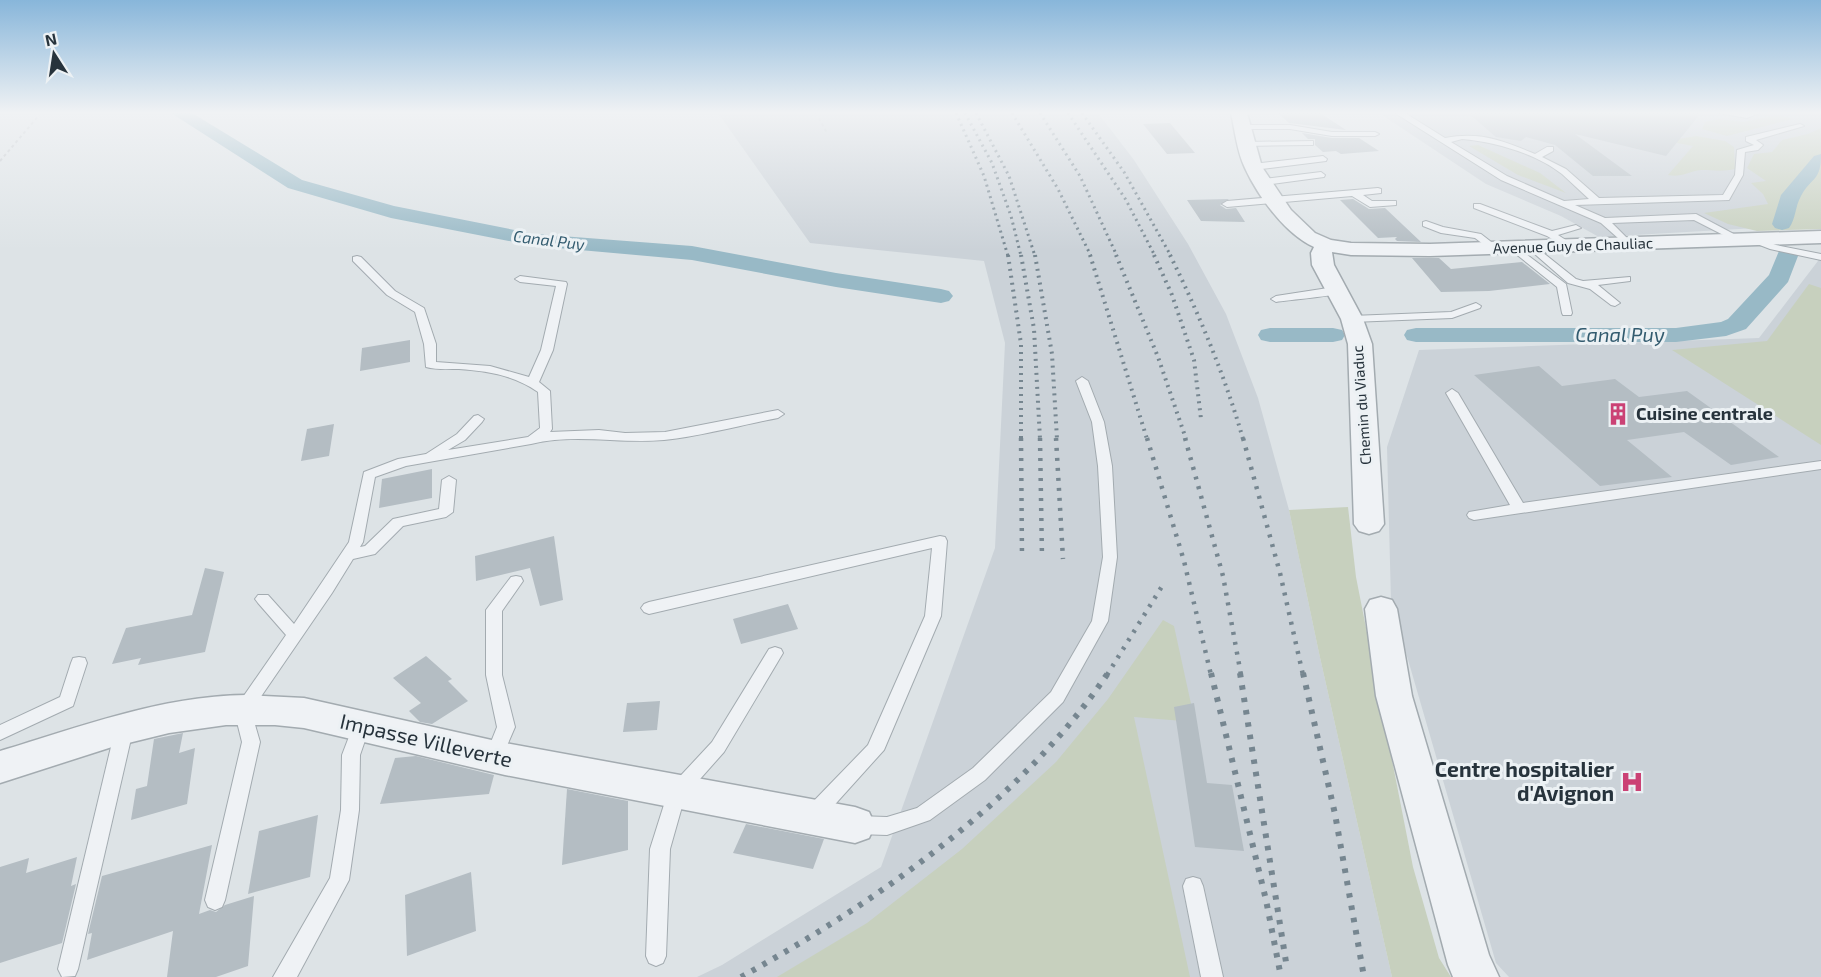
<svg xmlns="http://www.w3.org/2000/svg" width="1821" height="977" font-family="'Exo 2',sans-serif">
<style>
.built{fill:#cbd2d8}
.green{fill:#c7d0be}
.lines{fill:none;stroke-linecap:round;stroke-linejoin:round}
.canal{fill:#98b9c6;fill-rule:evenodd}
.building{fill:#b4bdc3}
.lane-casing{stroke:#a3abb0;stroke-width:2}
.street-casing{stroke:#a3abb0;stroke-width:3}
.path{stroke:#bbc0c5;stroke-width:2;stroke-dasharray:3 3;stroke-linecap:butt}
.lane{fill:#eff2f5;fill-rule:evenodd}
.street{fill:#eff2f5;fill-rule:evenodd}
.rail-far3{stroke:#768690;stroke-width:3;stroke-dasharray:2 4;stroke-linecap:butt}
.rail-far2{stroke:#768690;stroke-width:4;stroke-dasharray:2 5;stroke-linecap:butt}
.rail-far1{stroke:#768690;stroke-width:4.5;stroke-dasharray:3 7;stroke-linecap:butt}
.rail{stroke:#768690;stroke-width:6;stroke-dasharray:4.5 8;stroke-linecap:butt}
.labels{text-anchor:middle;stroke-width:6;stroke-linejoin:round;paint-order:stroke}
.far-street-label{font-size:15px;fill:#27333c;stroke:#ecf1f4}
.far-water-label{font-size:16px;font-style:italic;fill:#325b6f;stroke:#ecf1f4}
.poi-label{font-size:18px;font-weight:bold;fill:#27333c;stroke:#ecf1f4;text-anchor:start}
.water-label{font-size:20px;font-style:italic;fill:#325b6f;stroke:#ecf1f4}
.near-street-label{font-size:21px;fill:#27333c;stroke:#ecf1f4}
.near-poi-label{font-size:21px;font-weight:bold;fill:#27333c;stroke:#ecf1f4;text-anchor:end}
</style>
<rect width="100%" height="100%" fill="#dde3e6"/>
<g class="built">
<path d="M718 113H1098L1134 160 1188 244 1226 314 1258 398 1289 510 1319 653 1392 977H697L722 965 881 867 995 548 1005 343 984 261 810 243Z"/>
<path d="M1379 113H1821V135L1774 227 1599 237 1561 216 1486 184Z"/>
<path d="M1821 257V977H1509L1496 963 1391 601 1387 447 1419 350 1759 338Z"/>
</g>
<g class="green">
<path d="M1779 115 1792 119 1727 136 1702 129 1705 122 1719 119 1743 122Z"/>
<path d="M1821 128V229L1757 231 1728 224 1704 213 1768 204 1763 194 1751 183 1766 181 1747 168 1754 154 1772 152 1782 140 1808 134Z"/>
<path d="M1696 136 1725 141 1734 147 1735 169C1723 172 1713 170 1701 170 1689 171 1681 178 1668 175L1693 146 1667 141Z"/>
<path d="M1478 145 1540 173 1566 193 1518 175 1469 146Z"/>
<path d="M1809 284 1821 288V445L1672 350 1767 341Z"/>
<path d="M1348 507 1356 577 1413 867 1439 958 1451 977H1392L1319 653 1289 510Z"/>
<path d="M1163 620 1174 626 1195 722 1134 717 1190 977H777L867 923 962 849 1056 762 1108 699Z"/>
</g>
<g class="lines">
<g class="canal">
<path d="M171 113H192L302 180 394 206 535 234 692 246 836 273 941 289 949 291 953 296 949 301 941 303 836 287 692 260 535 246 391 218 288 188Z"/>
<path d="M1821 154C1821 182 1812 176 1801 196 1795 206 1796 219 1789 228L1782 230 1775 228 1772 224 1781 195 1814 156Z"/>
<path d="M1787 249 1795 251 1798 256 1788 282 1746 329 1726 336 1676 342H1416L1407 340 1404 335 1407 330 1416 328H1676L1721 322 1728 319 1769 275 1779 251Z"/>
<path d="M1270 328H1333L1342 330 1345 335 1342 340 1333 342H1270L1261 340 1258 335 1261 330Z"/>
</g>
</g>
<g class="building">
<path d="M1278 113H1320L1346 130 1289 123Z"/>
<path d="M1468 113H1701L1666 156 1575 134 1632 176H1593L1555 145 1526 137 1521 141 1496 137Z"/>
<path d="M1170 123 1195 153 1167 154 1143 124Z"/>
<path d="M1302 133 1332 138H1359L1379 151 1341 154 1336 151 1323 152 1315 145V139H1308Z"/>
<path d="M1229 199 1220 205 1226 209 1236 208 1245 222 1201 221 1187 200Z"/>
<path d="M1353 199 1369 209 1385 208 1421 242 1397 241 1395 239 1397 237 1378 238 1340 200Z"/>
<path d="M1412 258H1439L1451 269 1522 262 1550 284 1489 291 1441 292Z"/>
<path d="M410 340V362L360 371 362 348Z"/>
<path d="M1539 366 1562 386 1615 379 1639 397 1687 391 1779 457 1731 465 1684 432 1627 440 1672 477 1600 486 1474 375Z"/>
<path d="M334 424 329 456 301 461 307 429Z"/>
<path d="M432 469V498L379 508 382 479Z"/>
<path d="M554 536 563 600 540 606 530 568 476 581 475 556Z"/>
<path d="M205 568 224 572 205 652 138 665 141 658 112 664 126 628 192 615Z"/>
<path d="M788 604 798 629 741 644 733 619Z"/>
<path d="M426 656 452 679 448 681 468 701 432 724 420 722 409 711 421 703 393 678Z"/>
<path d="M660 701 657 730 623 732 627 703Z"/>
<path d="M1194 703 1207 783 1232 785 1244 851 1195 847 1174 707Z"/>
<path d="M183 733 179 753 195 748 187 804 131 820 136 789 147 786 154 739Z"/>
<path d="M416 756 494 775 489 794 380 804 395 758Z"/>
<path d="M567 789 628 801V850L562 865Z"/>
<path d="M318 815 310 877 248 894 259 831Z"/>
<path d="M746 824 824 839 813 869 733 853Z"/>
<path d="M212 845 199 914 210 910 216 912 225 905 254 896 248 966 216 977H167L173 931 87 960 92 933 88 934 102 876Z"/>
<path d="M77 857 71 886 76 884 62 943 0 963V867L29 858 26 873Z"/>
<path d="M471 872 476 931 407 956 405 895Z"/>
</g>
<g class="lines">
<g class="lane-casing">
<g id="lane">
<path d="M1395 113H1405L1445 138C1481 131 1503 141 1535 154L1547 147H1553V151L1542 157 1566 169 1599 198 1723 195 1735 175 1737 150 1754 145 1746 141V137L1800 124 1804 126 1756 140 1763 145 1758 150 1745 152 1743 175 1729 200 1575 205 1605 218 1696 214 1745 240 1737 242 1694 220 1612 223 1633 244 1628 247 1601 223 1501 180ZM1462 139C1495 142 1535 153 1562 174 1571 182 1580 191 1589 199L1564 201 1507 176 1451 142Z"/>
<path d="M1719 113H1759L1747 118Z"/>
<path d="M1243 125H1290L1332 132H1375L1379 134 1375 136H1332L1290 129H1240V125Z"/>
<path d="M1313 141V145H1310L1245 146 1241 144 1245 142Z"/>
<path d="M1323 156 1327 159 1326 161 1253 170 1249 167 1253 164Z"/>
<path d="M1321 172 1325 175 1324 177 1264 185 1260 182 1264 179Z"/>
<path d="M1378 188 1381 189V193L1363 195 1372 201H1396V205L1370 207 1352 196 1227 207 1222 204 1227 201Z"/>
<path d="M1474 204H1480L1552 231 1576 225 1581 228 1558 235 1572 244 1574 246 1569 249 1547 236 1474 208Z"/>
<path d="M1426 221 1443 227 1481 234 1499 248 1491 250 1475 238 1441 233 1423 226V222Z"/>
<path d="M1755 237 1776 245 1821 254V260L1770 249 1752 242V238Z"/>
<path d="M1532 244 1576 279 1583 281 1630 277V281L1598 285 1620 303 1615 306 1611 305 1590 289 1568 283 1529 249V245Z"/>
<path d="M1514 245 1566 284 1572 313 1571 315H1563L1562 313 1557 287 1511 250 1509 248Z"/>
<path d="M357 256 361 257 395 291 424 308 436 344V362L490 366 529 377 541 350 556 286 520 282 515 279 520 276 566 282 567 284 553 350 539 382 550 391 552 429 550 432 599 430 625 433 665 432 778 410 784 414 778 418C741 425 702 436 664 440 620 444 575 433 531 444L406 466 375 477 363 542 360 547 365 546 393 519 439 509 442 480 449 476 456 480 453 512 446 517 403 526 375 554 353 559 332 593 251 711 260 742 225 900 222 907 215 910 208 907 205 900 242 742 234 710 286 635 258 603 255 599 258 595H268L294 624 349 542 364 472 398 459 426 454 457 434 474 416 478 415 484 419 482 422 465 440 448 450 528 437 540 428 538 392C514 375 487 371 459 369 448 369 436 370 426 367L424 344 415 312 387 295 353 261V257Z"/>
<path d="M1328 288 1342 290 1343 292C1338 296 1287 300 1276 302L1271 299 1276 296Z"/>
<path d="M1476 303 1481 306 1480 308 1452 318 1352 322 1347 319 1352 316 1451 312Z"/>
<path d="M1082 377 1088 381 1104 422 1112 466 1117 557 1108 621 1063 702 985 780 930 820 887 835 857 834 850 831 848 825 850 819 857 816 887 817 917 808 973 768 1051 692 1092 621 1103 557 1098 466 1092 422 1076 381Z"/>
<path d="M1452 389 1458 393 1523 503 1821 461V469L1474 520 1469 518 1467 515 1469 512 1510 505 1446 393Z"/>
<path d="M940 536 945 537 947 541 941 616 884 750 820 821 813 823 806 821 804 815 806 809 868 745 925 616 932 548 649 614 644 612 641 608 644 604 649 602Z"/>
<path d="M516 576 521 577 523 581 502 611V675L515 727 500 762 494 765 488 762 485 757 497 727 486 675V610L511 577Z"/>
<path d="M775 647 781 649 783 653 724 752 685 796 670 849 666 956 663 963 656 966 649 963 646 956 650 849 668 792 671 786 712 742 769 649Z"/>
<path d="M79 657 85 658 87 663 73 706 0 740V725L60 697 71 663 73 658Z"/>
<path d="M361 719 367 721 370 726 360 755 359 810 349 880 297 977H273L330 878 341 810 342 755 355 721Z"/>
<path d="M124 723 130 725 133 730 78 969 75 976 62 977 58 969 115 730 118 725Z"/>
<path d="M1193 877 1200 879 1203 886 1223 977H1201L1183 886 1186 879Z"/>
</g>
</g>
<g class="street-casing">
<g id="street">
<path d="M1231 113H1247L1262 167 1291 210 1315 233 1331 240 1351 243 1430 244 1821 231V243L1430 256 1351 255 1332 252 1334 265 1363 319 1372 344 1384 524 1379 531 1369 534 1359 531 1354 524 1348 344 1341 319 1312 265 1311 253 1314 247C1285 234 1258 196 1245 168 1237 152 1235 131 1231 113Z"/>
<path d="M1381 597 1392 600 1397 609 1412 696 1489 955 1499 977H1453L1448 965 1376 696 1365 609 1370 600Z"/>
<path d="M246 695 304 698 505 743 855 807 869 812 875 825 869 838 855 843 505 775 304 728 275 725H226L169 733 112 747 0 783V751C80 727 161 696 246 695Z"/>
</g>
</g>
<g class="path">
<path d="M816 113 827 133"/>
<path d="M0 161 41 113"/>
</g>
<use href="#lane" class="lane"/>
<use href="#street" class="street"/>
<g class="rail-far3">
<path d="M956 113 984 176 1008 256"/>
<path d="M965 113 992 163 1011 216 1021 256"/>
<path d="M976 113 1009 176 1035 256"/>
<path d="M1012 113 1058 189 1091 256"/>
<path d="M1040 113 1080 176 1117 256"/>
<path d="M1068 113 1126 200 1155 256"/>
<path d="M1082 113 1124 172 1171 256"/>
</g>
<g class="rail-far2">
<path d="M1008 255 1021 344V439"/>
<path d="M1021 255 1034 329 1040 439"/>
<path d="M1035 255 1052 354 1057 439"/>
<path d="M1090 255 1147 439"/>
<path d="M1116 255 1158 357 1186 439"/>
<path d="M1154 255 1172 295 1194 360 1201 419"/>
<path d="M1170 255C1199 314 1225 376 1243 439"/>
</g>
<g class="rail-far1">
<path d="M1021 438 1022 557"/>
<path d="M1040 438 1042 558"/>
<path d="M1056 438 1063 559"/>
<path d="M1147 438 1184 561 1211 675"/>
<path d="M1185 438 1223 576 1241 675"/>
<path d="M1243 438 1280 573 1303 675"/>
<path d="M1107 675 1164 583"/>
</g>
<g class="rail">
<path d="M1211 673 1266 900 1281 977"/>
<path d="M1240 673 1286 962"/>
<path d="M1303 673 1335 814 1364 977"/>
<path d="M741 977C875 903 1022 801 1108 673"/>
</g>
</g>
<linearGradient id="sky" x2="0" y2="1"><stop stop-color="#88b6da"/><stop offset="0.45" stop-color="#f0f2f4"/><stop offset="1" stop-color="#f0f2f4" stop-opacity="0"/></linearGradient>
<rect width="1821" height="250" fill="url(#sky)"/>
<defs>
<g id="building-bare" transform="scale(1.8)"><path d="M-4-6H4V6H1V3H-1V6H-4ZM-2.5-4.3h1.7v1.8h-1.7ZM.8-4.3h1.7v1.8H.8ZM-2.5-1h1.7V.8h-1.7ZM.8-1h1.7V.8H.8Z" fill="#cb4275" stroke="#ecf1f4" stroke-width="2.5" paint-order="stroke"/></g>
<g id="hospital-bare" transform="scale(1.8)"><path d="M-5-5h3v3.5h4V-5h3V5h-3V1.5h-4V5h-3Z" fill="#cb4275" stroke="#ecf1f4" stroke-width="2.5" paint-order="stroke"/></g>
</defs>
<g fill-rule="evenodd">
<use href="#building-bare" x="1618" y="414"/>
<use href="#hospital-bare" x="1632" y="782"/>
</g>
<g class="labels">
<g class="far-street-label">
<text transform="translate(1573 246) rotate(-2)" y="5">Avenue Guy de Chauliac</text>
<text transform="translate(1362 405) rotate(-94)" y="5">Chemin du Viaduc</text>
</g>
<g class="far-water-label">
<text transform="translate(549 240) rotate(7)" y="6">Canal Puy</text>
</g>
<g class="poi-label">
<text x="1636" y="420">Cuisine centrale</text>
</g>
<g class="water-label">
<text x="1620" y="342">Canal Puy</text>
</g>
<g class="near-street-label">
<text transform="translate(426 741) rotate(13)" y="7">Impasse Villeverte</text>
</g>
<g class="near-poi-label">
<text x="1614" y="777">Centre hospitalier<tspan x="1614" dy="24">d'Avignon</tspan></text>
</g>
</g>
<g transform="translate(54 54) rotate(348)" stroke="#ecf1f4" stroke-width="4.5" paint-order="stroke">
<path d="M0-4.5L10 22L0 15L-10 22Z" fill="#27333c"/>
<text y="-9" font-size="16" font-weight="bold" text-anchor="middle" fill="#27333c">N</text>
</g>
</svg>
